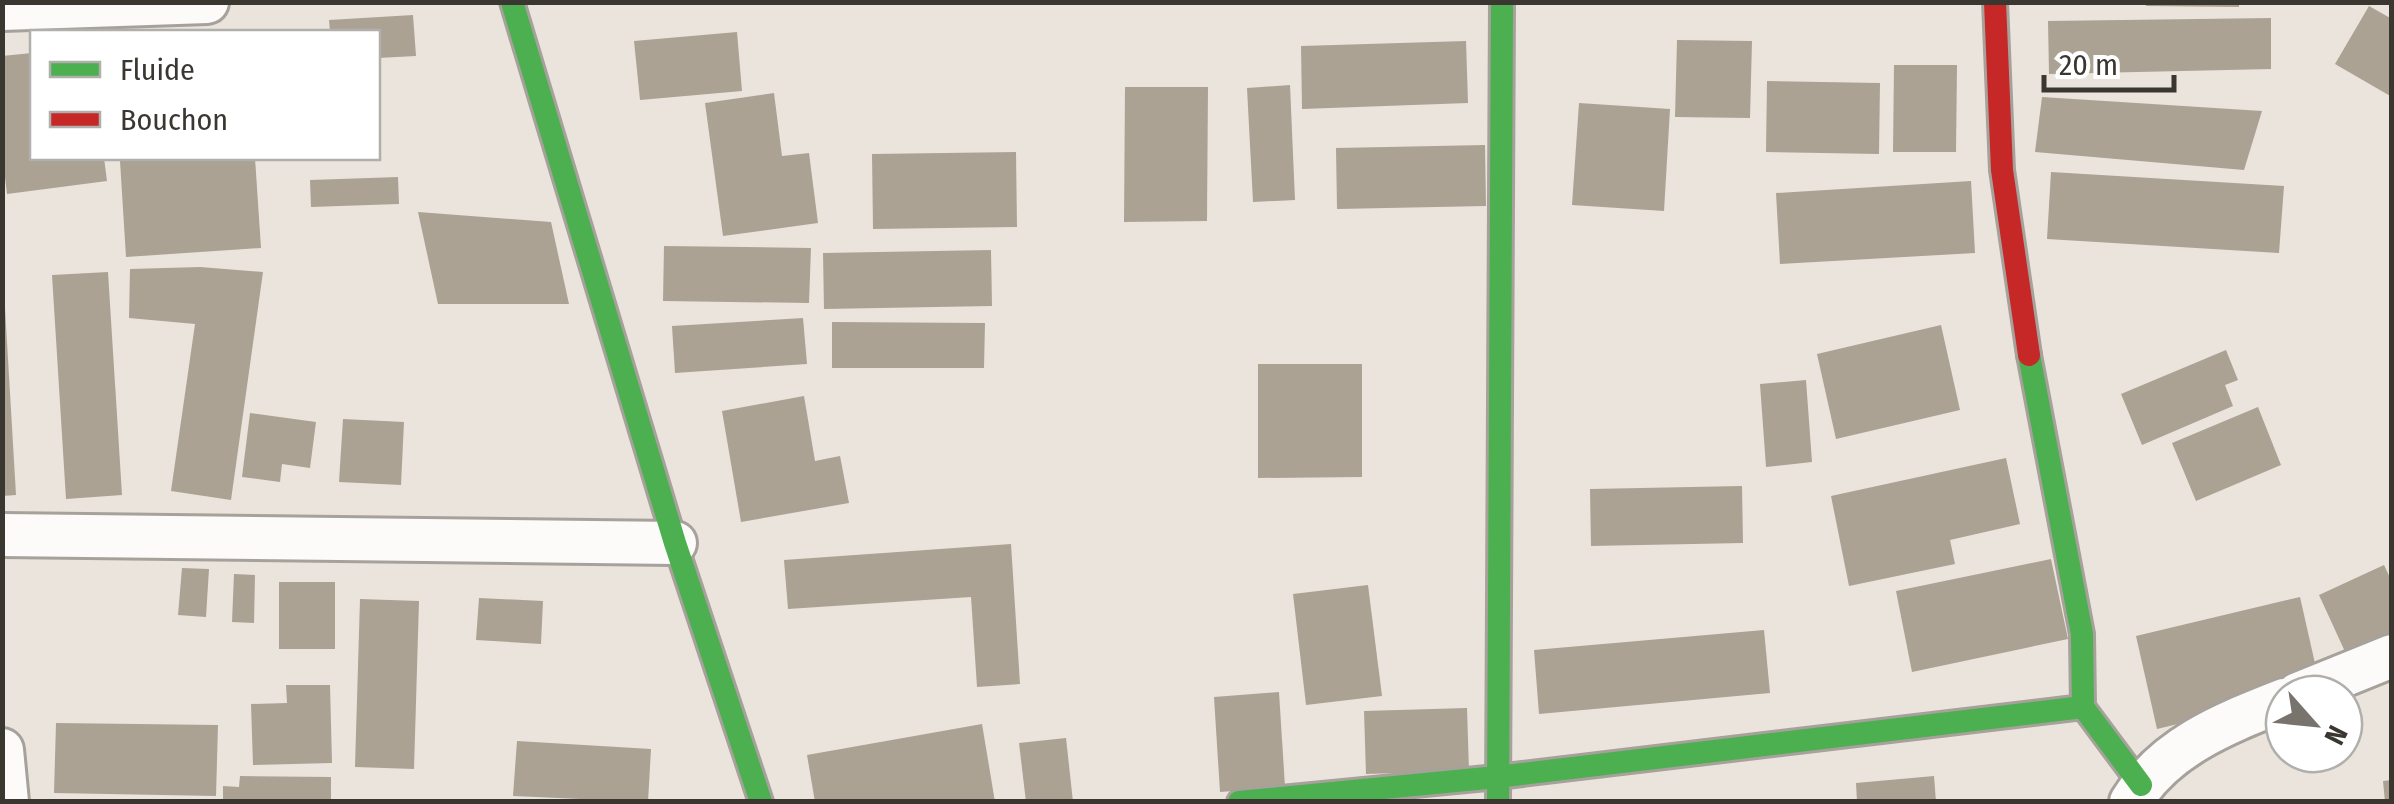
<svg xmlns="http://www.w3.org/2000/svg" width="2394" height="804" font-family="'Fira Sans Condensed',sans-serif">
<style>
.building{fill:#aba293}
.lines{fill:none;stroke-linecap:round;stroke-linejoin:round}
.street-casing{stroke:#a6a19b;stroke-width:48}
.fast-casing{stroke:#a6a19b;stroke-width:28}
.jam-casing{stroke:#a6a19b;stroke-width:28}
.street{stroke:#fcfbfa;stroke-width:42}
.fast{stroke:#4caf50;stroke-width:22}
.jam{stroke:#c62828;stroke-width:22}
</style>
<rect width="100%" height="100%" fill="#eae4dc"/>
<g class="building">
<path d="M2146 2H2239V7L2146 6Z"/>
<path d="M2369 6 2392 19V97L2335 64Z"/>
<path d="M413 15 416 56 378 58V32H330L329 20Z"/>
<path d="M2271 18V69L2049 74 2048 21Z"/>
<path d="M737 32 742 91 640 100 634 41Z"/>
<path d="M1677 40 1752 41 1750 118 1675 117Z"/>
<path d="M1466 41 1468 103 1302 109 1301 46Z"/>
<path d="M32 53V158H104L107 181 7 194 2 152V56Z"/>
<path d="M1894 65H1957L1956 152H1893Z"/>
<path d="M1767 81 1880 83 1879 154 1766 152Z"/>
<path d="M1290 85 1295 200 1253 202 1247 88Z"/>
<path d="M1125 87H1208L1207 221 1124 222Z"/>
<path d="M774 93 782 156 809 153 818 223 723 236 705 103Z"/>
<path d="M2042 97 2262 111 2244 170 2035 152Z"/>
<path d="M1579 103 1670 109 1664 211 1572 205Z"/>
<path d="M1485 145 1486 206 1337 209 1336 148Z"/>
<path d="M1016 152 1017 227 873 229 872 154Z"/>
<path d="M169 158H255L261 248 126 257 120 161Z"/>
<path d="M2051 172 2284 186 2279 253 2047 239Z"/>
<path d="M398 177 399 204 311 207 310 180Z"/>
<path d="M1971 181 1975 253 1780 264 1776 193Z"/>
<path d="M418 212 551 222 569 304H438Z"/>
<path d="M664 246 811 248 809 303 663 301Z"/>
<path d="M991 250 992 306 824 309 823 253Z"/>
<path d="M200 267 263 272 231 500 171 491 195 324 129 318 130 269Z"/>
<path d="M108 272 122 495 66 499 52 275Z"/>
<path d="M5 308 16 495 2 496V309Z"/>
<path d="M803 318 807 364 675 373 672 326Z"/>
<path d="M832 322 985 323 984 368H832Z"/>
<path d="M1941 325 1960 410 1836 439 1817 354Z"/>
<path d="M2226 350 2238 380 2225 385 2233 406 2142 445 2121 394Z"/>
<path d="M1258 364H1362V477L1258 478Z"/>
<path d="M1806 380 1812 462 1766 467 1760 384Z"/>
<path d="M804 396 815 461 840 456 849 503 741 522 722 411Z"/>
<path d="M2258 407 2281 465 2196 501 2172 443Z"/>
<path d="M250 413 316 422 310 468 282 464 280 482 242 477Z"/>
<path d="M343 419 404 422 401 485 339 482Z"/>
<path d="M2006 458 2020 524 1950 540 1955 564 1849 586 1831 496Z"/>
<path d="M1742 486 1743 543 1591 546 1590 489Z"/>
<path d="M1011 544 1020 684 977 687 971 597 788 609 784 560Z"/>
<path d="M2051 559 2068 639 1912 672 1896 591Z"/>
<path d="M2384 565 2392 582V664L2358 680 2319 595Z"/>
<path d="M182 568 209 569 206 617 178 615Z"/>
<path d="M234 574 255 575 254 623 232 622Z"/>
<rect x="279" y="582" width="56" height="67"/>
<path d="M1368 585 1382 696 1306 705 1293 594Z"/>
<path d="M2300 597 2321 690 2157 729 2136 636Z"/>
<path d="M479 598 543 601 541 644 476 640Z"/>
<path d="M360 599 419 601 414 769 355 767Z"/>
<path d="M1764 630 1770 693 1539 714 1534 650Z"/>
<path d="M286 685H330L332 763 253 765 251 704 287 703Z"/>
<path d="M1279 692 1285 787 1220 792 1214 697Z"/>
<path d="M1467 708 1469 771 1366 774 1364 711Z"/>
<path d="M56 723 218 725 216 796 54 793Z"/>
<path d="M982 724 995 802H815L807 755Z"/>
<path d="M1066 738 1073 802H1026L1019 743Z"/>
<path d="M517 741 651 749 648 802 513 796Z"/>
<path d="M240 776 331 777V802H223V786L239 787Z"/>
<path d="M1934 776 1936 802H1857L1856 783Z"/>
<path d="M2392 780V802H2385L2383 781Z"/>
</g>
<g class="lines">
<g class="street-casing">
<g id="street">
<path d="M2 9 207 2"/>
<path d="M2 535 675 543"/>
<path d="M2298 694 2392 656"/>
<path d="M2 750 7 802"/>
<path d="M2131 802C2165 746 2226 723 2284 700"/>
</g>
</g>
<g class="fast-casing">
<g id="fast">
<path d="M512 2 675 543 761 802"/>
<path d="M2029 355 2082 634 2083 707 2141 785"/>
<path d="M1239 802 1497 777 2083 707"/>
<path d="M1498 802 1502 2"/>
</g>
</g>
<g class="jam-casing">
<path id="jam" d="M1995 2 2002 170 2029 355"/>
</g>
<use href="#street" class="street"/>
<use href="#fast" class="fast"/>
<use href="#jam" class="jam"/>
</g>
<rect width="2394" height="804" fill="none" stroke="#3a3630" stroke-width="10"/>
<rect x="30" y="30" width="350" height="130" fill="#ffffff" stroke="#b0afac" stroke-width="2.5"/>
<rect x="50" y="62" width="50" height="15" fill="#4caf50" stroke="#b0afac" stroke-width="2.5"/>
<text x="120" y="80" font-size="30" fill="#3a3630">Fluide</text>
<rect x="50" y="112" width="50" height="15" fill="#c62828" stroke="#b0afac" stroke-width="2.5"/>
<text x="120" y="130" font-size="30" fill="#3a3630">Bouchon</text>
<g transform="translate(2314 724) rotate(117)"><circle r="48" fill="#ffffff" stroke="#b0afac" stroke-width="2.5"/>
<path d="M0-8L18 38L0 25L-18 38Z" fill="#78736c"/>
<text y="-15" font-size="28" font-weight="bold" text-anchor="middle" fill="#3a3630">N</text>
</g>
<path d="M2044 75v15h130v-15" fill="none" stroke="#3a3630" stroke-width="5"/>
<text x="2059" y="75" font-size="30" fill="#3a3630" stroke="#ffffff" stroke-width="8" paint-order="stroke">20 m</text>
</svg>
